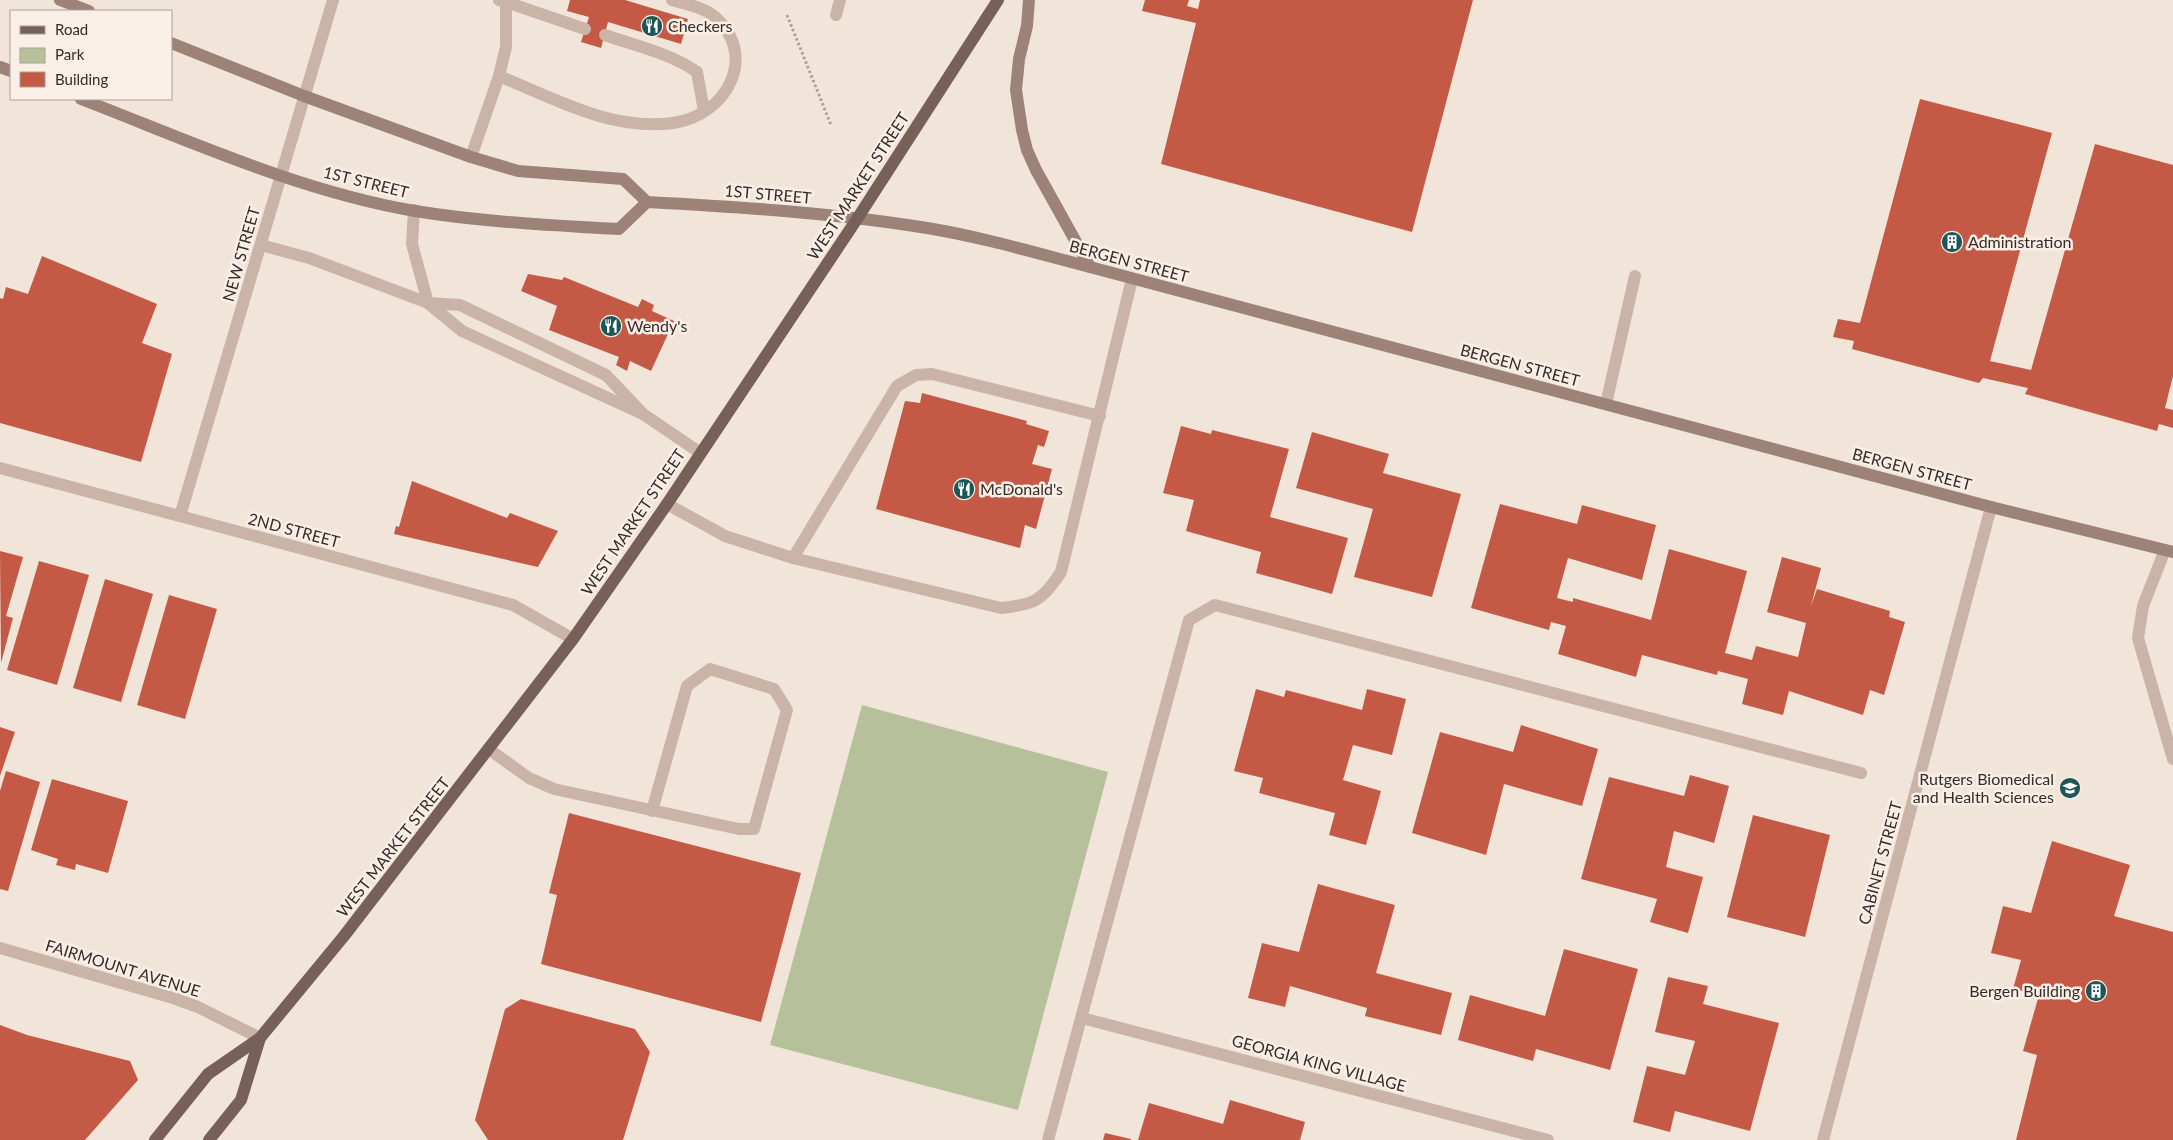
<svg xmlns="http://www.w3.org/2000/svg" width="2173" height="1140" font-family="Lato,sans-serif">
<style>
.green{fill:#b6c09b}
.building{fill:#c45a45}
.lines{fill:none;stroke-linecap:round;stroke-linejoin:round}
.path{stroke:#b59e91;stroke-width:3;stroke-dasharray:2.5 2.5;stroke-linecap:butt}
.service{stroke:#c9b4a7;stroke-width:12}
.minor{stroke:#c9b4a7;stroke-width:12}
.secondary{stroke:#9d8278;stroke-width:12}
.primary{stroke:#776058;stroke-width:12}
.labels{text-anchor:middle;stroke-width:5;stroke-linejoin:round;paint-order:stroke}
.poi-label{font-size:16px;fill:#352b27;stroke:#f9efe7;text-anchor:start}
.street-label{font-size:16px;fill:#352b27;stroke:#f9efe7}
</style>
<rect width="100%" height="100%" fill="#f1e5da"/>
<path class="green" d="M862 705 1108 772 1018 1110 770 1045Z"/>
<g class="building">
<path d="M570 0H625L688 19 681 44 608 22 601 48 581 42 589 17 567 11Z"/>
<path d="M1145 0H1189L1187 6 1198 9 1200 0H1473L1412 232 1161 164 1196 23 1142 11Z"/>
<path d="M1920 99 2052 133 1990 361 2031 370 2095 144 2173 165V376L2165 408 2173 410V428L2159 424 2157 431 2025 394 2028 388 1983 378 1979 383 1852 349 1854 341 1833 337 1838 319 1860 323Z"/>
<path d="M42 256 157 304 142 343 172 354 141 462 0 423V298L3 299 6 287 28 294Z"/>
<path d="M528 274 562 280 564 277 638 307 642 299 654 305 652 311 674 321 651 371 630 361 627 371 616 365 619 357 549 330 557 306 521 291Z"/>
<path d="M922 393 1027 421 1026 424 1049 431 1044 447 1038 445 1032 464 1052 469 1036 529 1025 525 1020 548 876 509 905 401 920 403Z"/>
<path d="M1181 426 1211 434 1212 430 1289 449 1270 517 1348 538 1332 594 1256 573 1261 552 1186 531 1194 500 1163 493Z"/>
<path d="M1312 432 1389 454 1383 473 1461 494 1432 597 1354 577 1373 509 1296 488Z"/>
<path d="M412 481 507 518 510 513 558 531 538 567 394 534 396 526 399 527Z"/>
<path d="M1500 504 1577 524 1582 505 1656 525 1642 580 1568 558 1557 598 1573 602V598L1651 620 1669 549 1747 571 1725 653 1752 660 1756 646 1798 657 1806 623 1767 612 1782 557 1821 568 1811 606 1817 589 1890 611 1889 617 1905 622 1884 695 1870 690 1863 715 1789 691 1783 715 1742 704 1748 679 1718 671 1717 675 1642 655 1636 677 1558 654 1566 626 1551 622 1549 630 1471 608Z"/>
<path d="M0 551 23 557 6 616 13 618 1 663Z"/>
<path d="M39 561 89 575 57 685 7 670Z"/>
<path d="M105 579 153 594 121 702 73 688Z"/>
<path d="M169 595 217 609 185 719 137 705Z"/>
<path d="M1256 689 1284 697 1286 690 1362 710 1367 689 1406 699 1392 755 1353 745 1343 780 1381 791 1366 845 1329 835 1335 813 1259 793 1263 778 1234 771Z"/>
<path d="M1521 725 1598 749 1582 806 1504 784 1486 855 1412 833 1440 732 1513 752Z"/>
<path d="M0 727 15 732 0 776Z"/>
<path d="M6 771 40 782 8 891 0 889V791Z"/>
<path d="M1690 775 1729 786 1714 843 1674 831 1666 867 1703 877 1688 933 1650 922 1657 899 1581 879 1609 777 1684 796Z"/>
<path d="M52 779 128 801 108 873 76 864 75 870 56 865 58 859 31 850Z"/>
<path d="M569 813 801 873 761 1022 541 964 557 895 549 893Z"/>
<path d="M1753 815 1830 835 1805 937 1727 917Z"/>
<path d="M2052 841 2130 865 2114 916 2173 932V1140H2016L2037 1055 2023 1051 2039 995 2013 989 2021 960 1991 953 2003 906 2031 913Z"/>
<path d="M1318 884 1395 905 1376 973 1452 993 1441 1035 1365 1016 1367 1008 1290 986 1285 1007 1248 998 1262 943 1299 952Z"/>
<path d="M1564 949 1638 969 1610 1070 1536 1049 1533 1061 1458 1040 1470 995 1545 1016Z"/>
<path d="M1668 977 1708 986 1703 1004 1779 1023 1750 1131 1675 1111 1670 1132 1633 1122 1647 1066 1685 1075 1695 1041 1655 1032Z"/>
<path d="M521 999 635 1029 650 1052 623 1140H488L475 1120 505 1009Z"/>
<path d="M0 1025 27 1035 130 1061 138 1080 85 1140H0Z"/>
<path d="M1230 1100 1305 1122 1300 1140H1138L1149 1103 1223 1124Z"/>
<path d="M1105 1133 1131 1139V1140H1103Z"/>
</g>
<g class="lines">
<path class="path" d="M787 15 831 125"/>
<g class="service">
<path d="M507 0 506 2 585 29"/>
<path d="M605 35C636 46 670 53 697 72L704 111"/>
<path d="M499 76C555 99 611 131 673 123 726 116 760 56 714 16 702 7 686 4 672 0"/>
<path d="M471 157 499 76 506 47V2L499 0"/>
<path d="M414 210 412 244 428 303 462 331 643 414 699 452"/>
<path d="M261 245 309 258 428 303 460 305 606 375 643 414"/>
<path d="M1606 404 1635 276"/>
<path d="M667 504 725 536 793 558 1001 608C1034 605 1043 600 1061 572L1132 279"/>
<path d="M2165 550 2143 606 2138 638 2173 759"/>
<path d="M793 558 897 386 916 375 932 374 1100 416"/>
<path d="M490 750 529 778 554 789 739 829H754L787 710 774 689 710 669 687 686 652 811"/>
<path d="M1082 1018 1548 1140"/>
<path d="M1048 1140 1189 620 1215 605 1861 773"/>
</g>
<g class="minor">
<path d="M836 15 840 0"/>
<path d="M0 468 513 605 573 639"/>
<path d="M180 516 333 0"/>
<path d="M0 948 173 998 198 1007 260 1038"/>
<path d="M1823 1140 1991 507"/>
</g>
<g class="secondary">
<path d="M60 0 89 11"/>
<path d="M1029 0 1027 26 1019 59 1016 90 1022 130 1027 150 1036 170 1090 267"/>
<path d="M171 43 304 96 471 157 518 171 623 179 647 202C740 207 834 213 927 228 982 237 1036 253 1090 267L1991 507 2173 552"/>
<path d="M0 67 11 71"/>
<path d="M81 99C190 141 299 191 415 211 482 222 551 225 619 229L647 202"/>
</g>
<g class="primary">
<path d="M155 1140 208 1074 260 1038 344 936 573 639 667 504 857 219 998 0"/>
<path d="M209 1140 241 1100 260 1038"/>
</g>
</g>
<defs>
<g id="restaurant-disc" transform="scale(1.125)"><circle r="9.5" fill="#1d5656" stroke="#f9efe7"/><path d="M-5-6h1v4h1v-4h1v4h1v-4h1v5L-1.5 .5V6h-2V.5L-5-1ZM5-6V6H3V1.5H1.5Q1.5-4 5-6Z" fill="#fff"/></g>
<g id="building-disc" transform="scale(1.125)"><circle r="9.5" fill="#1d5656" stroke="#f9efe7"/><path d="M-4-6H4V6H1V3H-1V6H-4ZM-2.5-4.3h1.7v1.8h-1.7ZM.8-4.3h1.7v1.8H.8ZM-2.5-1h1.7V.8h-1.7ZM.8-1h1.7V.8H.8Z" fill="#fff"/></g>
<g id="university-disc" transform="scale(1.125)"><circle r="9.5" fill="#1d5656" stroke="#f9efe7"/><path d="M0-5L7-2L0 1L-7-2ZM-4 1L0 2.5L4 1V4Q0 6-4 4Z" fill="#fff"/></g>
</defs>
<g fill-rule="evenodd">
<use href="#restaurant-disc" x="652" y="26"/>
<use href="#building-disc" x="1952" y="242"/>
<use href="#restaurant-disc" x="611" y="326"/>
<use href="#restaurant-disc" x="964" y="489"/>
<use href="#university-disc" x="2070" y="788"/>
<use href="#building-disc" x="2096" y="991"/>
</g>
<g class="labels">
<g class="poi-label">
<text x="668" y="32">Checkers</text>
<text x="1968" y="248">Administration</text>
<text x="627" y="332">Wendy's</text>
<text x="980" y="495">McDonald's</text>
<text x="2054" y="785" text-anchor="end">Rutgers Biomedical<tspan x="2054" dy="18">and Health Sciences</tspan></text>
<text x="2080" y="997" text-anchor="end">Bergen Building</text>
</g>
<g class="street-label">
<text transform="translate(366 182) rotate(14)" y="6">1ST STREET</text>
<text transform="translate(858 186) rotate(-57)" y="6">WEST MARKET STREET</text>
<text transform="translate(768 194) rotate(5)" y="6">1ST STREET</text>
<text transform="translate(241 254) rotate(-74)" y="6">NEW STREET</text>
<text transform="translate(1129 261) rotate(15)" y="6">BERGEN STREET</text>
<text transform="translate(1520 365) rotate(15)" y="6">BERGEN STREET</text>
<text transform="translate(1912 469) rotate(15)" y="6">BERGEN STREET</text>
<text transform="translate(633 522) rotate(-56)" y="6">WEST MARKET STREET</text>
<text transform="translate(294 530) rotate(15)" y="6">2ND STREET</text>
<text transform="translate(393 847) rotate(-52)" y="6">WEST MARKET STREET</text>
<text transform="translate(1880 863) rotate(-75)" y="6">CABINET STREET</text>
<text transform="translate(123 968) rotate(17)" y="6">FAIRMOUNT AVENUE</text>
<text transform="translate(1319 1063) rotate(15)" y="6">GEORGIA KING VILLAGE</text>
</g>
</g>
<rect x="10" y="10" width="162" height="90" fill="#f9efe7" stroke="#aba19a"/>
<rect x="20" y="26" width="25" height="8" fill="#776058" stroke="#aba19a"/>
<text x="55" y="35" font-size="15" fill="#352b27">Road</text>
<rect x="20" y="48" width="25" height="15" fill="#b6c09b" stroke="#aba19a"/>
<text x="55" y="60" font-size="15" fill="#352b27">Park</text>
<rect x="20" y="72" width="25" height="15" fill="#c45a45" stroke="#aba19a"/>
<text x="55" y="85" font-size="15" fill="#352b27">Building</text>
</svg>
